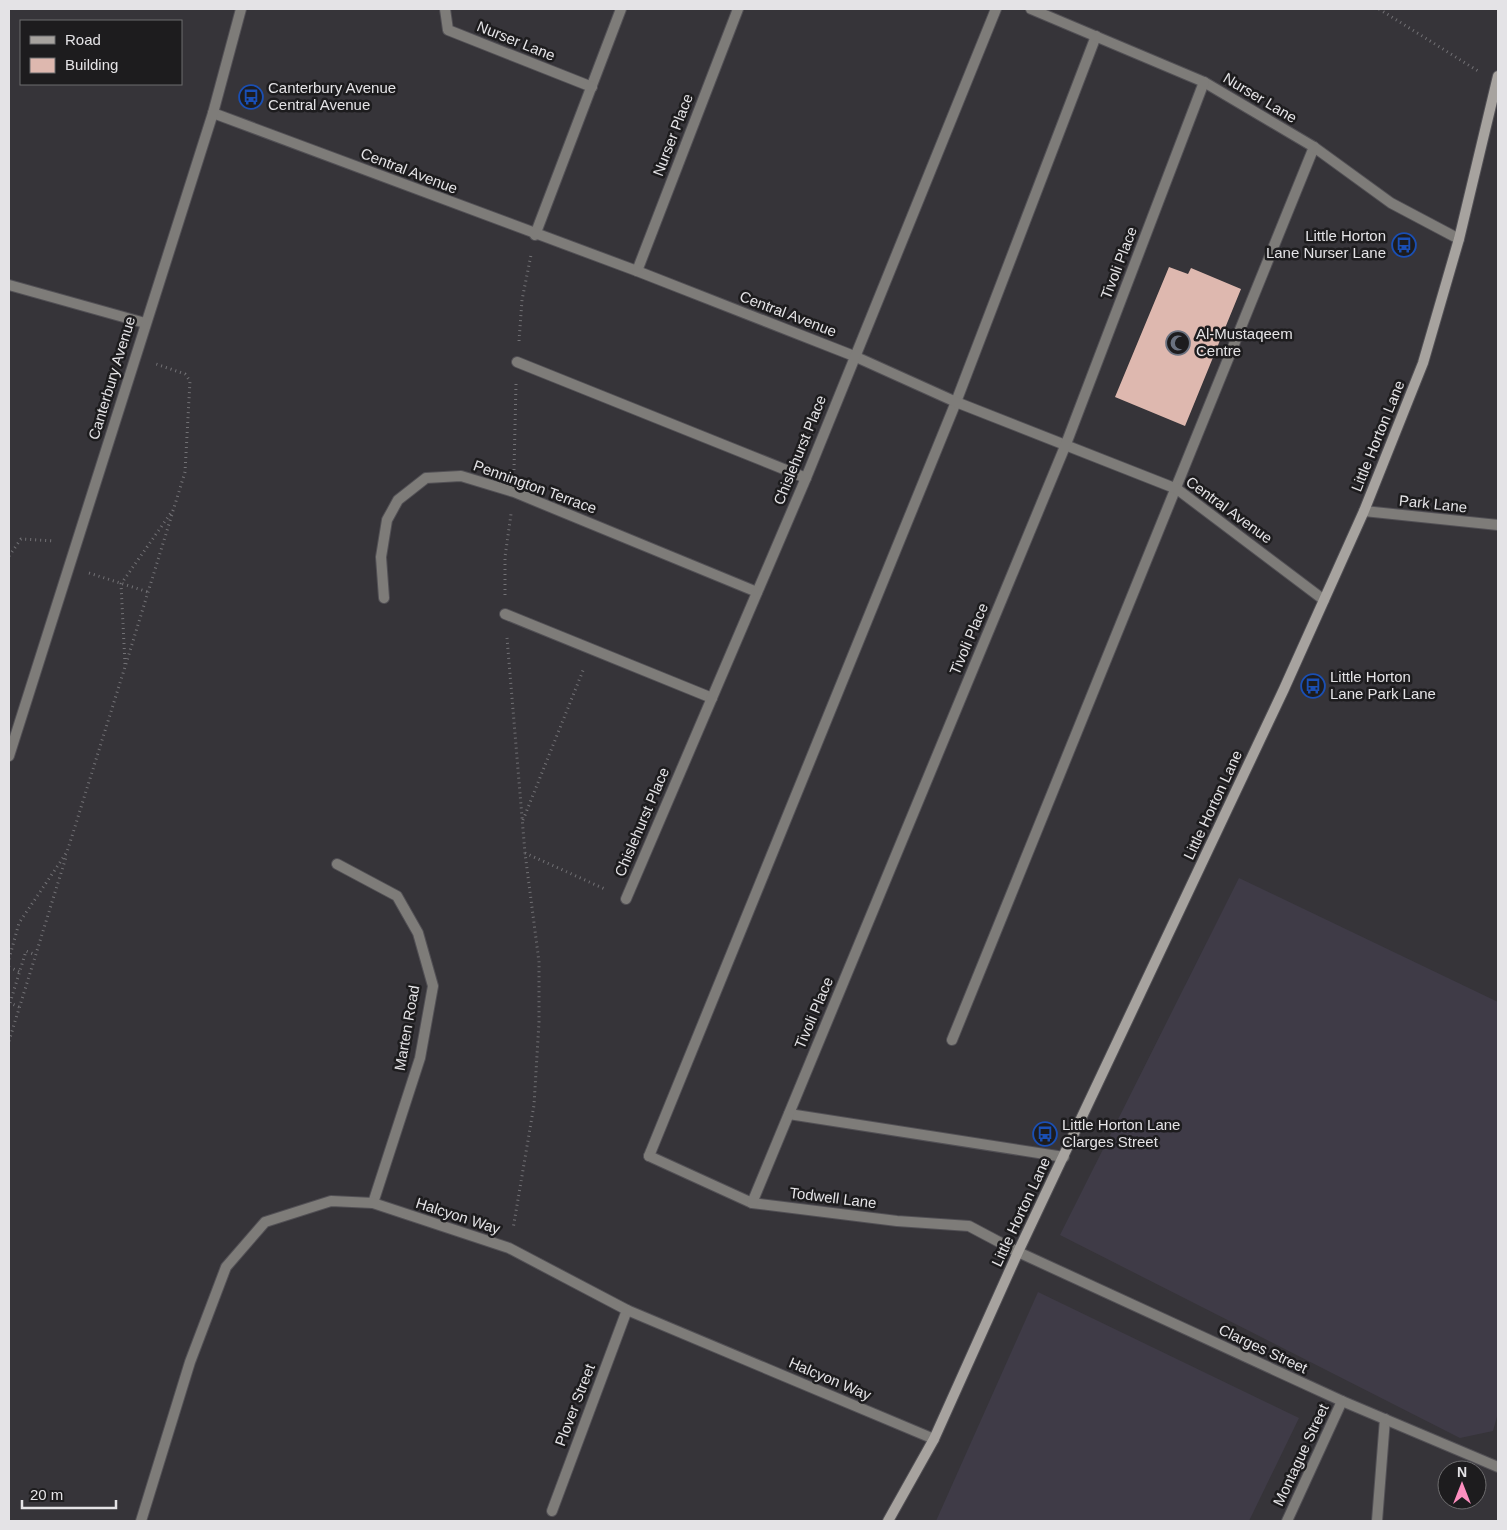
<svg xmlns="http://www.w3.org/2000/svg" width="1507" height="1530" font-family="Arial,sans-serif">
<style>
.built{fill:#3f3b47}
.building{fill:#deb8af}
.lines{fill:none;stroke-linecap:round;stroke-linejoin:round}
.lane-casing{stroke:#525055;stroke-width:12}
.street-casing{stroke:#525055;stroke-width:12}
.secondary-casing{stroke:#525055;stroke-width:12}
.path{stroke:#727175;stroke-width:3;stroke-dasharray:1 4;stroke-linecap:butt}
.lane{stroke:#7e7c79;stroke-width:10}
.street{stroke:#7e7c79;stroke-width:10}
.secondary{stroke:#a7a39f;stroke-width:10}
.labels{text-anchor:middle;stroke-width:5;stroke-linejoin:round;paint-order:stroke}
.street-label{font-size:15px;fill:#e4e3e6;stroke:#1d1c1e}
.poi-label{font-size:15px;fill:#e4e3e6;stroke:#1d1c1e;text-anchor:start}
</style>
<rect width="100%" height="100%" fill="#363439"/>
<g class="built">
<path d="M1239 878 1498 1002V1413L1493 1431 1460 1438 1060 1235Z"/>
<path d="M1038 1292 1299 1418 1249 1521H936Z"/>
</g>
<path class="building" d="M1169 267 1188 274 1191 268 1241 289 1185 426 1115 397Z"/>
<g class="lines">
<g class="lane-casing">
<g id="lane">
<path d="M535 235 621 9"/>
<path d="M517 362 806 478"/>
<path d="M505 614 712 698"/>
<path d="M952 1040 1314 147"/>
<path d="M789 1114 1064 1157"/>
<path d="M649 1156 956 402 1096 36"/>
<path d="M1377 1521 1385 1419"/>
</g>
</g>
<g class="street-casing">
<g id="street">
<path d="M445 9 448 30 592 87"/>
<path d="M1031 9 1204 82 1314 147 1391 203 1459 239"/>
<path d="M213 113 637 271 854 356 956 402 1177 489 1324 600"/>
<path d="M637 271 738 9"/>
<path d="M9 285 145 323"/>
<path d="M1364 511 1498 525"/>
<path d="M384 598 381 557 387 520 398 500 426 478 461 476 514 492 757 592"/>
<path d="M9 756 213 113 241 9"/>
<path d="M337 864 397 896 418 933 433 986 420 1058 373 1203"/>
<path d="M626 899 806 478 996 9"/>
<path d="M649 1156 752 1203 897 1221 969 1226 1018 1252 1342 1401 1498 1467"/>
<path d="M752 1203 1066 444 1204 82"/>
<path d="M552 1511 627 1310"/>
<path d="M141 1521 190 1362 226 1267 265 1222 331 1201 373 1203 509 1248 627 1310 934 1439"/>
<path d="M1287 1521 1342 1401"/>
</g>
</g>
<g class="secondary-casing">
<path id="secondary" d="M888 1521 934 1439 1018 1252 1284 689 1364 511 1423 363 1459 239 1498 76"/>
</g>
<g class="path">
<path d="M1379 9 1478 71"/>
<path d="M519 341 522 300 531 255"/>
<path d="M514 470 516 384"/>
<path d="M9 556 21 539 55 541"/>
<path d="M89 573 148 592"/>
<path d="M505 595V557L511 514"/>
<path d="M507 638 525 853 539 962V1022L534 1105 513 1229"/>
<path d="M125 664 121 584 173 510"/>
<path d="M523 820 584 668"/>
<path d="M525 853 607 890"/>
<path d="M9 959 19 923 67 852 125 667 185 472 190 381 185 374 156 364"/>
<path d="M9 967 20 972"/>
<path d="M19 1007 10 1003 26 951 36 955"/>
<path d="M9 1041 66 857"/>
</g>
<use href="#lane" class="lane"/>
<use href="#street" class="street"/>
<use href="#secondary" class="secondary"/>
</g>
<defs>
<g id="bus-ring" transform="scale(1.25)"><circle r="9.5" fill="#1d1c1e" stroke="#1a4fb4" stroke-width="1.5"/><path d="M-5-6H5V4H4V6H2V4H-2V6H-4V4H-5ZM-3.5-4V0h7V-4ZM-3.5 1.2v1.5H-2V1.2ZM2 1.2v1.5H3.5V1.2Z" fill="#1a4fb4"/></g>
<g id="mosque-ring" transform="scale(1.25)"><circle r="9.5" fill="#1d1c1e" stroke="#6b7280" stroke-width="1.5"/><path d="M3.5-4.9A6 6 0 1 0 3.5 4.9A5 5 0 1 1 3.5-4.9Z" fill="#6b7280"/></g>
</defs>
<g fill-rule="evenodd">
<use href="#bus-ring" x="251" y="97"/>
<use href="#bus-ring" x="1404" y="245"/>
<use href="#mosque-ring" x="1178" y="343"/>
<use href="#bus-ring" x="1313" y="686"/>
<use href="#bus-ring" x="1045" y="1134"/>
</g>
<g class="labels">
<g class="street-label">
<text transform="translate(516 41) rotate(22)" y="5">Nurser Lane</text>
<text transform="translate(1260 98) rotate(31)" y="5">Nurser Lane</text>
<text transform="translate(673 135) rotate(-69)" y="5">Nurser Place</text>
<text transform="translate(409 171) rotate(21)" y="5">Central Avenue</text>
<text transform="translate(1119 263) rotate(-69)" y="5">Tivoli Place</text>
<text transform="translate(788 314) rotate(21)" y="5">Central Avenue</text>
<text transform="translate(112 378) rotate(-73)" y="5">Canterbury Avenue</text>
<text transform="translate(1378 436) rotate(-68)" y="5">Little Horton Lane</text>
<text transform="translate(800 450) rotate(-68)" y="5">Chislehurst Place</text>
<text transform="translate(535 487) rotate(20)" y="5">Pennington Terrace</text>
<text transform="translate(1433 504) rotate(6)" y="5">Park Lane</text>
<text transform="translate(1229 510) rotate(36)" y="5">Central Avenue</text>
<text transform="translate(969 639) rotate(-67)" y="5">Tivoli Place</text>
<text transform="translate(1213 805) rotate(-65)" y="5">Little Horton Lane</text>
<text transform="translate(642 822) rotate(-67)" y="5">Chislehurst Place</text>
<text transform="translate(814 1013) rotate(-67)" y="5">Tivoli Place</text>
<text transform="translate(407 1028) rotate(-80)" y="5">Marten Road</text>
<text transform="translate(833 1198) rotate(7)" y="5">Todwell Lane</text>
<text transform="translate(1021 1212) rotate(-65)" y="5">Little Horton Lane</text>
<text transform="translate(458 1216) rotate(18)" y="5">Halcyon Way</text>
<text transform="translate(1263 1349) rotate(25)" y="5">Clarges Street</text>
<text transform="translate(830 1379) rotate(23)" y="5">Halcyon Way</text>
<text transform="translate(575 1405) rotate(-69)" y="5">Plover Street</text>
<text transform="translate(1301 1455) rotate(-65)" y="5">Montague Street</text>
</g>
<g class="poi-label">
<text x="268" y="93">Canterbury Avenue<tspan x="268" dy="17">Central Avenue</tspan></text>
<text x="1386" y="241" text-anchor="end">Little Horton<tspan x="1386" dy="17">Lane Nurser Lane</tspan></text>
<text x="1196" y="339">Al-Mustaqeem<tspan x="1196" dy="17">Centre</tspan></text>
<text x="1330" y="682">Little Horton<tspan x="1330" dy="17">Lane Park Lane</tspan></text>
<text x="1062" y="1130">Little Horton Lane<tspan x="1062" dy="17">Clarges Street</tspan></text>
</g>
</g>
<rect width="1507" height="1530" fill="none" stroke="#e4e3e6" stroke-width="20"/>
<rect x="20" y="20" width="162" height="65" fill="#1d1c1e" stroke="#6d6c6e"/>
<rect x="30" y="36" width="25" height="8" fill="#a7a39f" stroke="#6d6c6e"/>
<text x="65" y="45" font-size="15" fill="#e4e3e6">Road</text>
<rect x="30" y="58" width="25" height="15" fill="#deb8af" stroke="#6d6c6e"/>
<text x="65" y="70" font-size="15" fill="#e4e3e6">Building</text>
<g transform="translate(1462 1485)"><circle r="24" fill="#1d1c1e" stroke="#6d6c6e"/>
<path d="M0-4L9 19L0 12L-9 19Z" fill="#fd8ebf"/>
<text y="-8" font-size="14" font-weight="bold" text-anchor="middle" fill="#e4e3e6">N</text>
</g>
<path d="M22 1500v8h94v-8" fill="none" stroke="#e4e3e6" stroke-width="2.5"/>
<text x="30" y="1500" font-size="15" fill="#e4e3e6" stroke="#1d1c1e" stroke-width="4" paint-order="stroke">20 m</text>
</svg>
